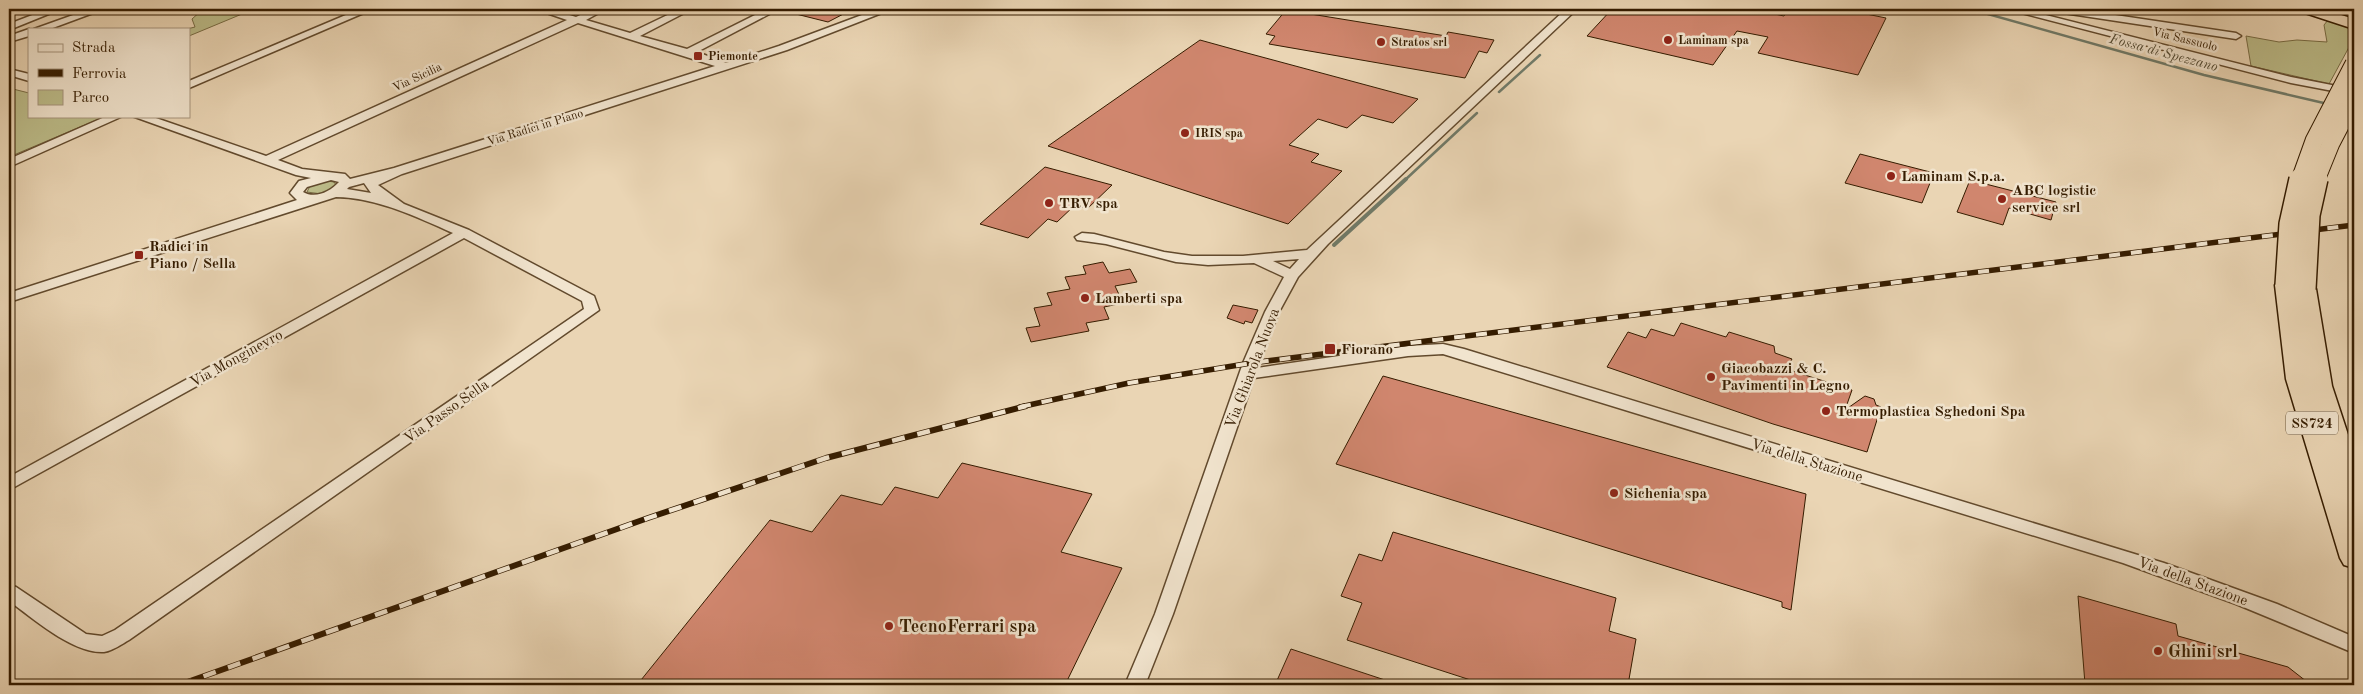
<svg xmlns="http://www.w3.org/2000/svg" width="2363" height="694" font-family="'Old Standard TT',serif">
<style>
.green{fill:#bcbc89;stroke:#786c44}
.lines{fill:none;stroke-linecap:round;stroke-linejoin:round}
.stream-far1{stroke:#707a68;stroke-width:2.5}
.stream{stroke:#707a68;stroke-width:4}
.building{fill:#d0866e;stroke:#351c00}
.minor-casing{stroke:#624a2d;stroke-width:3}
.highway-casing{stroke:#351c00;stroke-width:3}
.minor{fill:#f1e4ce;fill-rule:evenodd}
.highway{fill:#ead5b4;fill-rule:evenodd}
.rail-far1-casing{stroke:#351c00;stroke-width:5.5}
.rail-casing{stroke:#351c00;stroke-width:6}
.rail-far1{stroke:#f1e4ce;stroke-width:4;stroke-dasharray:11;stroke-linecap:butt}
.rail{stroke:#f1e4ce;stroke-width:4.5;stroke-dasharray:13;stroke-linecap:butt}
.highway-bridge-far1-casing{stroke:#351c00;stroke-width:19;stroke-linecap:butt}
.highway-bridge-casing{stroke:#351c00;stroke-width:24;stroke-linecap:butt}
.highway-bridge-far1{stroke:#ead5b4;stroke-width:17}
.highway-bridge{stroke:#ead5b4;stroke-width:21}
.poi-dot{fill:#8f2418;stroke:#f1e4ce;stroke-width:2}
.labels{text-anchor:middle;stroke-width:5;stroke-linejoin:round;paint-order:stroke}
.far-street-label{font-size:12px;fill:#351c00;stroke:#f1e4ce}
.far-poi-label{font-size:12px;font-weight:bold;fill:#351c00;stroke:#f1e4ce;text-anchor:start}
.far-water-label{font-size:14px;font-style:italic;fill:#534b34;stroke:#f1e4ce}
.shield{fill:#f1e4ce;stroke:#6d583e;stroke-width:1}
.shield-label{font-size:14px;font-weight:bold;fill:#351c00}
.poi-label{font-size:15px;font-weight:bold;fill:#351c00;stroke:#f1e4ce;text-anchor:start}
.street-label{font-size:15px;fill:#351c00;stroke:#f1e4ce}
.near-poi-label{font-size:18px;font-weight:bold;fill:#351c00;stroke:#f1e4ce;text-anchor:start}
</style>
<rect width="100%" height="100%" fill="#ead5b4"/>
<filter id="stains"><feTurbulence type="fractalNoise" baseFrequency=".004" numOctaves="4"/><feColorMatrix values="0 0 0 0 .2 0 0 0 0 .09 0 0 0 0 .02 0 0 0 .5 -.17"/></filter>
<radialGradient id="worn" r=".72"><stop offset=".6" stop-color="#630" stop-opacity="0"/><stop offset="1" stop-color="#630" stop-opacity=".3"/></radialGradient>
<g class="green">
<path d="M254 9 189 36V29H187L195 27 192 19 202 10Z"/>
<path d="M2328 20 2354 26V38L2329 84 2251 66 2246 36 2279 42 2297 40 2327 42 2324 25Z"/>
<path d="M9 88 29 93V116H106L9 157Z"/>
<path d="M327 181 334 182 336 185 322 194 307 192 310 186Z"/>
</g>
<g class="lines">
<g class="stream-far1">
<path d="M1970 9 2204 75 2328 104"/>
<path d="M1499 92 1540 55"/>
<path d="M1405 180 1477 113"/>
</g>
<path class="stream" d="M1334 245 1406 179"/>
</g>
<g class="building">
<path d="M789 9H853L828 22 788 12Z"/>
<path d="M1612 9H1752L1784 16 1788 9H1842L1886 18 1858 75 1758 53 1768 37 1737 31 1713 65 1587 36Z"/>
<path d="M1286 10 1446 36 1448 32 1494 40 1487 53 1479 51 1465 78 1269 44 1275 36 1266 34Z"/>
<path d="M1200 40 1247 53 1418 99 1393 123 1362 115 1347 128 1318 119 1289 145 1319 154 1311 162 1342 171 1288 224 1048 146Z"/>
<path d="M1860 154 1934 173 1922 203 1845 183Z"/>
<path d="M1045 167 1112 185 1087 209 1075 205 1057 222 1048 219 1028 238 980 224Z"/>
<path d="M1970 180 2056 202 2051 220 2009 208 2003 225 1957 212Z"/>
<path d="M1103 262 1109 273 1130 269 1137 282 1115 286 1123 303 1104 307 1109 319 1086 323 1089 331 1031 342 1026 328 1040 326 1034 308 1052 305 1047 293 1070 289 1065 277 1086 274 1083 266Z"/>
<path d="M1233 305 1258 310 1252 323 1245 321 1244 324 1227 318Z"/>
<path d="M1681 323 1726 337 1729 332 1774 346 1775 353 1792 359 1786 369 1852 390 1845 410 1865 396 1874 399 1876 405 1881 407 1867 452 1773 424 1607 367 1628 332 1646 338 1651 329 1674 336Z"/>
<path d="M1383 376 1806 494 1791 610 1782 607V602L1336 464Z"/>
<path d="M962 463 1092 494 1061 552 1122 568 1065 685H637L770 520 812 532 841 495 882 505 895 487 938 498Z"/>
<path d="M1393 532 1616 598 1609 631 1636 639 1628 685H1486L1347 640 1362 603 1341 596 1359 554 1382 561Z"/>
<path d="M2078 596 2176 624 2178 636 2288 667 2311 685 2085 684Z"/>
<path d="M1291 649 1394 683 1393 685H1275Z"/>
</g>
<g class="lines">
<g class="minor-casing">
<g id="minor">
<path d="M48 9H61L9 30V24Z"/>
<path d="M90 9H104L50 29H34Z"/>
<path d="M360 9H373L189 88V81Z"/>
<path d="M535 9H550L576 17 593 9H606L586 20 630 33 680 9H692L640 36 687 49 767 9H779L697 52 726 63 779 46 878 9H892L787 50 402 174 378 185 404 204 469 230 594 296 599 310 129 640C122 644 112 651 104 652 73 654 33 618 9 601V585L16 587 86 634 102 636 115 630 584 309 582 301 464 238 9 490V477L453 233C417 217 375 197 336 197L9 302V293L297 200 290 193 299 181 311 178 296 175 132 116H150L266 156 567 20ZM578 23 715 66 394 168 350 179 345 174 302 169 278 160ZM331 180 339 182C330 192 315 199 303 192L307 187ZM364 183 371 193 347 189 349 187Z"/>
<path d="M1566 9H1577L1328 244 1298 277 1279 312 1257 368 1408 346 1443 344 1464 349 2164 563 2277 604 2354 637V653L2236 604 2123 563 1443 354 1408 356 1254 378 1173 614 1145 685H1125L1155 614 1243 363 1265 312 1284 277 1254 263 1208 265 1176 262 1106 244 1077 240 1075 237 1082 233 1094 234 1164 252 1192 256H1243L1307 250ZM1299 259 1290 269 1273 261Z"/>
<path d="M2006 9H2022L2291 77 2352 89H2354V95L2291 83Z"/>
<path d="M2052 9H2075L2236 33 2241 36 2236 39 2057 12Z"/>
<path d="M29 29V36L9 42V36Z"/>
<path d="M9 69 29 74V81L9 75Z"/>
<path d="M107 116H123L9 167V159Z"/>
</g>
</g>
<g class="highway-casing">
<g id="highway">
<path d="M2299 9H2322L2354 19V29L2302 12Z"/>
<path d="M2286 279 2293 281 2297 286 2305 283 2313 284 2316 289 2332 386 2354 453V499L2348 497 2354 517V568L2344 565 2340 558 2286 379 2275 285 2279 281Z"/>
</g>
</g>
<use href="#minor" class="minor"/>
<use href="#highway" class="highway"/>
<g class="rail-far1-casing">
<path id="rail-far1" d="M1020 407 1129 383 1251 363 2354 225"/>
</g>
<g class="rail-casing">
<path id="rail" d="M179 685 648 518 826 458 1026 406"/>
</g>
<use href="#rail-far1" class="rail-far1"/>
<use href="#rail" class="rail"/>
<g class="highway-bridge-far1-casing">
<g id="highway-bridge-far1">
<path d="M2300 180 2314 141 2354 64"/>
<path d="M2316 180 2331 143 2354 99"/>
</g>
</g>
<g class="highway-bridge-casing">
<g id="highway-bridge">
<path d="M2286 285 2290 224 2300 179"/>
<path d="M2305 289 2309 215 2317 179"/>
</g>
</g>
<use href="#highway-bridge-far1" class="highway-bridge-far1"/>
<use href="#highway-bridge" class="highway-bridge"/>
</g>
<g class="poi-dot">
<circle cx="1668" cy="40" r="5"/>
<circle cx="1381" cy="42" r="5"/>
<rect x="693" y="51" width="10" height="10" rx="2.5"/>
<circle cx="1185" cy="133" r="5"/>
<circle cx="1891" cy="176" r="5"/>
<circle cx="2002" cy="199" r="5"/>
<circle cx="1049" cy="203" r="5"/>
<rect x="134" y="250" width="10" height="10" rx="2.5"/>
<circle cx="1085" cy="298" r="5"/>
<rect x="1324" y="343" width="12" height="12" rx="2.5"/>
<circle cx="1711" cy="377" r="5"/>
<circle cx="1826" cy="411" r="5"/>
<circle cx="1614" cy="493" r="5"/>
<circle cx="889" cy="626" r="5"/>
<circle cx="2158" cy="651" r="5"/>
</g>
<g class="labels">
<g class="far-street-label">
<text transform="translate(2185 39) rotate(14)" y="4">Via Sassuolo</text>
<text transform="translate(417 77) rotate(-25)" y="4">Via Sicilia</text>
<text transform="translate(535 127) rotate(-17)" y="4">Via Radici in Piano</text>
</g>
<g class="far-poi-label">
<text x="1678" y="44">Laminam spa</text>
<text x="1391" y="46">Stratos srl</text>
<text x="708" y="60">Piemonte</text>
<text x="1195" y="137">IRIS spa</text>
</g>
<g class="far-water-label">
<text transform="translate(2164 52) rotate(15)" y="5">Fossa di Spezzano</text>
</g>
<rect class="shield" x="2286" y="411.5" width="52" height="23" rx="4"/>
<g class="shield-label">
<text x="2312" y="428">SS724</text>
</g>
<g class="poi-label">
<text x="1901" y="181">Laminam S.p.a.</text>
<text x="2012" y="195">ABC logistic<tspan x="2012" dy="17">service srl</tspan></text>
<text x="1059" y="208">TRV spa</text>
<text x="149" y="251">Radici in<tspan x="149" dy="17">Piano / Sella</tspan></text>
<text x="1095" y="303">Lamberti spa</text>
<text x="1341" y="354">Fiorano</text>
<text x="1721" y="373">Giacobazzi &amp; C.<tspan x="1721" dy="17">Pavimenti in Legno</tspan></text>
<text x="1836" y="416">Termoplastica Sghedoni Spa</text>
<text x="1624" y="498">Sichenia spa</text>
</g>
<g class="street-label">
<text transform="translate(236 358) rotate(-29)" y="5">Via Monginevro</text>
<text transform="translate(1252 368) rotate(-69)" y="5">Via Ghiarola Nuova</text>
<text transform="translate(446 411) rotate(-35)" y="5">Via Passo Sella</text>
<text transform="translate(1807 460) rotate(17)" y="5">Via della Stazione</text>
<text transform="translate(2193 581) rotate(20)" y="5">Via della Stazione</text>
</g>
<g class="near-poi-label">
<text x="899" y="632">TecnoFerrari spa</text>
<text x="2168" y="657">Ghini srl</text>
</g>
</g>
<rect width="2363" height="694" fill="none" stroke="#ead5b4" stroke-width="30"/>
<rect x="10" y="10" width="2343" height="674" fill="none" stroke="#351c00" stroke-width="2.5"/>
<rect x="15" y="15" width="2333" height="664" fill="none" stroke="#351c00"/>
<rect x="28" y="28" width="162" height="90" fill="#f1e4ce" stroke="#a6947c"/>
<rect x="38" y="44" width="25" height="8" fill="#f1e4ce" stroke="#a6947c"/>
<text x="72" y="52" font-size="15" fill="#351c00">Strada</text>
<rect x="38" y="69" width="25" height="8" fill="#351c00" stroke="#a6947c"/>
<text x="72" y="78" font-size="15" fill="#351c00">Ferrovia</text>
<rect x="38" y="90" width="25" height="15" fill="#bcbc89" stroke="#a6947c"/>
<text x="72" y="102" font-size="15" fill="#351c00">Parco</text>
<rect width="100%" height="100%" filter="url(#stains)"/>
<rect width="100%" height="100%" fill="url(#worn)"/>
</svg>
